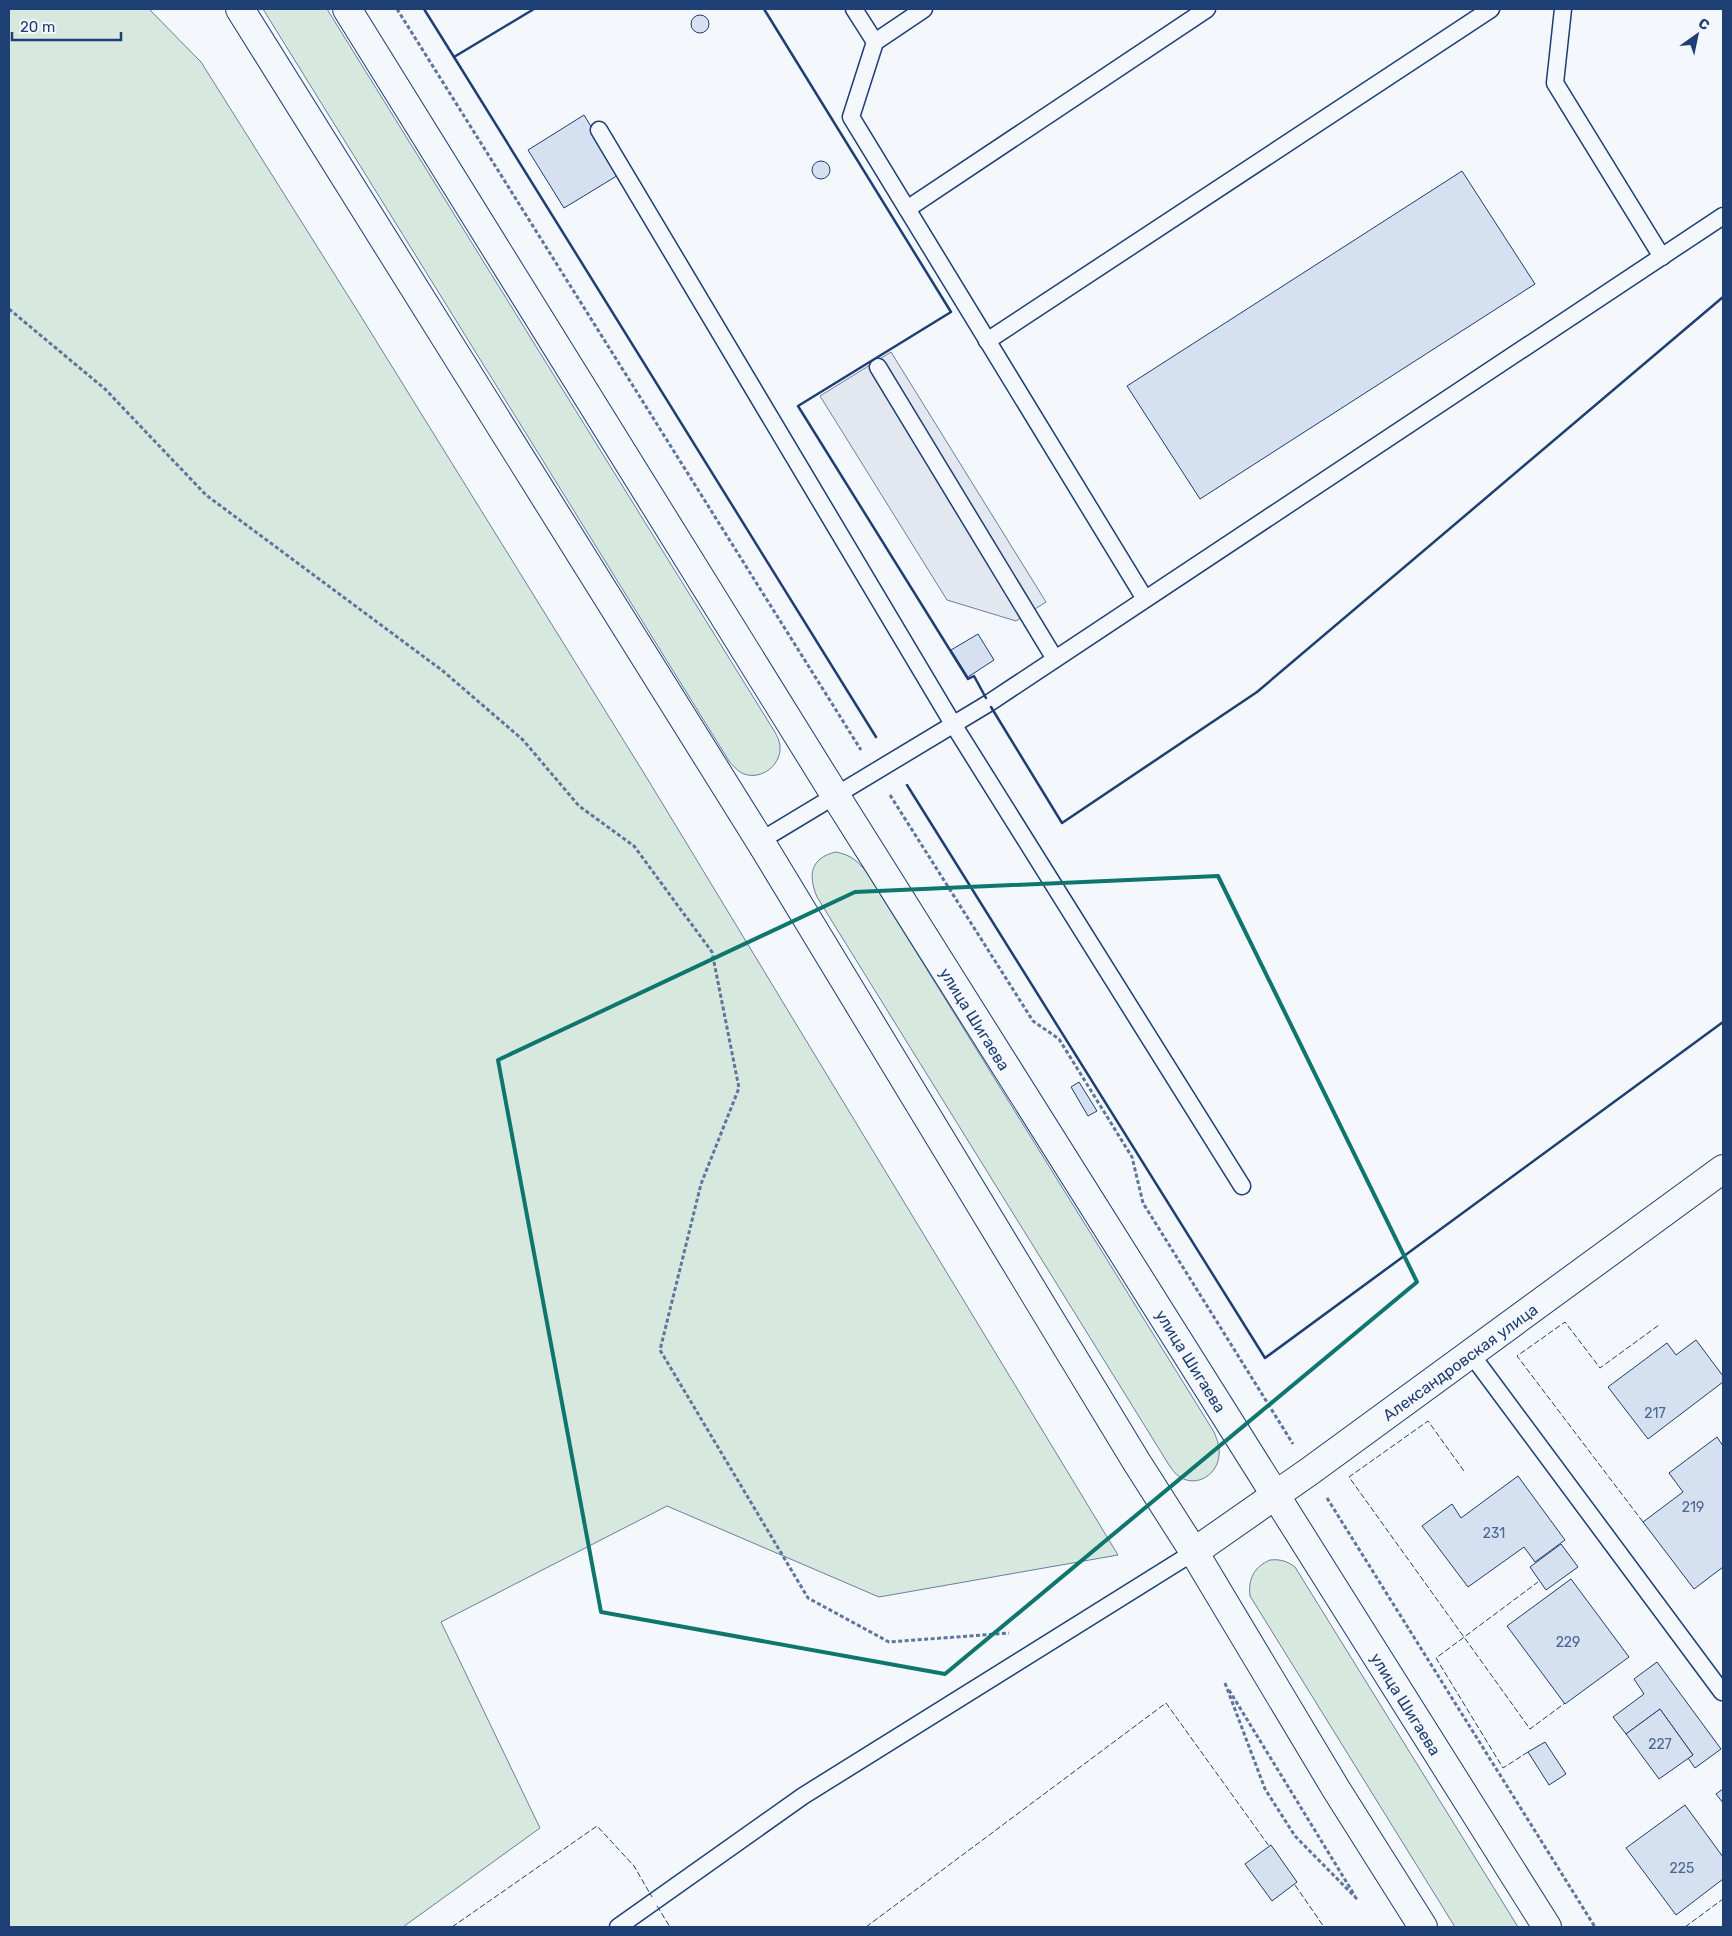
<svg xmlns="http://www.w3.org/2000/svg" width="1732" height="1936" font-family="Rubik,sans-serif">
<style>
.green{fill:#d7e8df;stroke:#687fa3}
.parking{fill:#e3e8f0;stroke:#687fa3}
.building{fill:#d5e0f0;stroke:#1d3f73}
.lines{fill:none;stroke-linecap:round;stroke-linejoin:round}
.service-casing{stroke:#1d3f73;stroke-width:19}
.minor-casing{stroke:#1d3f73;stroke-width:30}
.path{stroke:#5e769c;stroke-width:3;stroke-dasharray:4 2.5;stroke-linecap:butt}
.service{stroke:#f4f7fb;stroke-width:16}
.minor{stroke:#f4f7fb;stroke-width:28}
.fence{stroke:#1d3f73;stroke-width:1;stroke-dasharray:6 2.5;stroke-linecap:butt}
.wall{stroke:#1d3f73;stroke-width:2.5}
.marked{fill:none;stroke:#0f766e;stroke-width:4;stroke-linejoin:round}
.labels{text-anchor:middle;stroke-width:4;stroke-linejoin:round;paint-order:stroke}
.number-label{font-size:14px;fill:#4b6792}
.street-label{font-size:16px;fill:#1d3f73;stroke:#f4f7fb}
</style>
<rect width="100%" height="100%" fill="#f4f7fb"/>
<g class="green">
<path d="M9 9H149L201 62 357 310 650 783 1118 1555 879 1597 667 1506 441 1622 540 1828 403 1927H9Z"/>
<path d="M263 9H327L773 729C776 734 780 741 780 747 781 764 764 778 748 775 740 774 734 767 729 761Z"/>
<path d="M836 852C851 855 858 861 867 873L1214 1432C1217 1439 1220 1447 1219 1455 1218 1474 1197 1488 1180 1477 1175 1474 1172 1469 1169 1465L817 897C808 875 810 858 836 852Z"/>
<path d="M1270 1560C1280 1559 1287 1561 1295 1567L1518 1927H1455L1250 1596C1248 1579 1254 1567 1270 1560Z"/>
</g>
<path class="parking" d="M891 352 1046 602 1016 621 947 600 820 396Z"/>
<g class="building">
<circle cx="700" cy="24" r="9"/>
<path d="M584 115 620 174 564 208 528 150Z"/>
<circle cx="821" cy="170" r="9"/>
<path d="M1462 171 1535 284 1200 499 1127 386Z"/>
<path d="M978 634 994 660 968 677 951 650Z"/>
<path d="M1079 1082 1097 1111 1088 1116 1071 1087Z"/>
<path d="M1696 1340 1723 1376V1382L1648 1439 1608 1387 1667 1343 1676 1355Z"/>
<path d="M1717 1437 1723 1446V1567L1694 1589 1643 1522 1683 1492 1669 1473Z"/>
<path d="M1518 1476 1565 1540 1535 1562 1524 1547 1468 1587 1422 1526 1452 1504 1461 1518Z"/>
<path d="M1561 1544 1578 1567 1546 1590 1530 1567Z"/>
<path d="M1571 1579 1629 1657 1565 1704 1507 1626Z"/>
<path d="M1657 1662 1721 1749 1695 1768 1688 1758 1693 1755 1660 1709 1626 1734 1613 1717 1644 1694 1634 1679Z"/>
<path d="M1660 1709 1693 1755 1659 1779 1626 1734Z"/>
<path d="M1545 1742 1566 1774 1549 1785 1528 1752Z"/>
<path d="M1723 1789V1803L1716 1794Z"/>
<path d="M1685 1805 1723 1857V1879L1676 1915 1626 1848Z"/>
<path d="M1271 1845 1297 1882 1272 1901 1245 1864Z"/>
</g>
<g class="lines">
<g class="service-casing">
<g id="service">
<path d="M854 9 875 42 851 117 1145 599"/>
<path d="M1563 9 1555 83 1662 257"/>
<path d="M875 42 924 9"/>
<path d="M599 130 953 724 1242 1186"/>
<path d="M907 209 1207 9"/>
<path d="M987 341 1491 9"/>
<path d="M878 367 1055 659"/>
<path d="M760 841 989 703 1723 216"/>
<path d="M1471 1354 1722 1692"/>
<path d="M618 1927 803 1796 1194 1552"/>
</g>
</g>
<g class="minor-casing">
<g id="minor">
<path d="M240 9 760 841 1136 1461 1194 1552 1336 1789 1423 1927"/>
<path d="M347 9 835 795 1547 1927"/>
<path d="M1194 1552 1310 1471 1723 1169"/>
</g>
</g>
<g class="path">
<path d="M397 9 861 750"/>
<path d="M9 309 105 389 206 495 443 671 523 740 579 806 634 846 712 952 739 1088 701 1184 660 1350 808 1598 889 1642 1009 1633"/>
<path d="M890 795 1033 1021 1059 1039 1132 1157 1143 1203 1293 1444"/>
<path d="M1327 1498 1595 1927"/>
<path d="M1225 1683 1265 1789 1295 1836 1358 1900"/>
<path d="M1229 1690 1355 1896"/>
</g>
<use href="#service" class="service"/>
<use href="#minor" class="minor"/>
<g class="fence">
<path d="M1464 1471 1428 1421 1349 1477 1530 1729 1565 1703"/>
<path d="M1643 1522 1517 1356 1565 1322 1600 1368 1659 1325"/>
<path d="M1528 1752 1503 1768 1436 1658 1538 1582"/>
<path d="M1295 1885 1324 1927"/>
<path d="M657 1906 670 1927"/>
<path d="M452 1927 597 1826 634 1866 652 1897"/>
<path d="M866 1927 1166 1703 1269 1846"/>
<path d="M1685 1927 1723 1899"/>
</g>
<g class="wall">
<path d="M424 9 454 57"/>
<path d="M534 9 454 57 876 737"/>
<path d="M764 9 951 312 798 406 968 679 974 676 986 698"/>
<path d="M991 707 1062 823 1257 692 1723 297"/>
<path d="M907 785 1265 1358 1723 1022"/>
</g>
</g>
<path class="marked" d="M1218 876 1417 1282 945 1674 601 1612 498 1060 855 892Z"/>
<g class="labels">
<g class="number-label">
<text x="1655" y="1418">217</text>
<text x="1693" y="1512">219</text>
<text x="1494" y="1538">231</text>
<text x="1568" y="1647">229</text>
<text x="1660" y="1749">227</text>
<text x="1682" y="1873">225</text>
</g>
<g class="street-label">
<text transform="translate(975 1019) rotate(58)" y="6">улица Шигаева</text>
<text transform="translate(1191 1361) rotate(58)" y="6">улица Шигаева</text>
<text transform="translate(1460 1362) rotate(-36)" y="6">Александровская улица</text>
<text transform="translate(1406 1704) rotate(58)" y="6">улица Шигаева</text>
</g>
</g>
<rect width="1732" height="1936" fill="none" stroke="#1d3f73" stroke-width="20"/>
<g transform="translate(1697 35) rotate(33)" stroke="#f4f7fb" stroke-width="4" paint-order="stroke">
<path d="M0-4L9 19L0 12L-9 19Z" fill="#1d3f73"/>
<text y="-8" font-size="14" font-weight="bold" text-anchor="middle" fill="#1d3f73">С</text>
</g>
<path d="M12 32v8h109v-8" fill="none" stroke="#1d3f73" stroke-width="2.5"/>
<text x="20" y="32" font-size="15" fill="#1d3f73" stroke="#f4f7fb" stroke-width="4" paint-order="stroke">20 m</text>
</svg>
